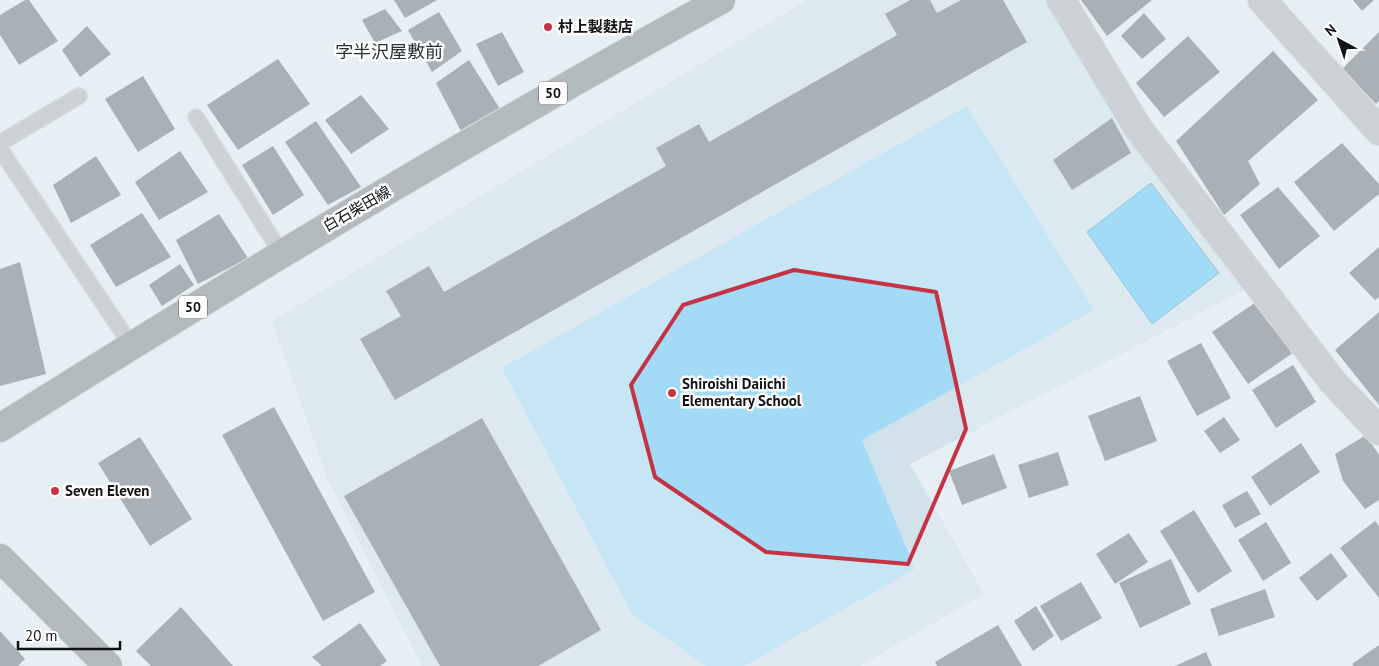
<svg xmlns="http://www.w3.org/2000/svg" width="1379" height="666" font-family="'PT Sans','Noto Sans JP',sans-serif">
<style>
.built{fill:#d1e2eb}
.green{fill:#a3dbf6}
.water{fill:#4fc4f5;stroke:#3c8fb2}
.building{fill:#5f676b}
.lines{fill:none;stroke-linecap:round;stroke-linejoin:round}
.service-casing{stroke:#c4ccd0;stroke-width:18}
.minor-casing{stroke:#c4ccd0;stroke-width:30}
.primary-casing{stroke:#c4ccd0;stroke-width:30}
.service{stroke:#abaeb0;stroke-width:15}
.minor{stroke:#abaeb0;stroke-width:28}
.primary{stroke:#737a7d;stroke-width:28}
.marked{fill:none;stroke:#c43344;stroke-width:4;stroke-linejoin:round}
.poi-dot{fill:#c43344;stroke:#fff;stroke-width:2}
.labels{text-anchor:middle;stroke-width:5;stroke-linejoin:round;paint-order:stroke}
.shield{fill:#fff;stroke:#585a5b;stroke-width:1}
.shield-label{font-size:14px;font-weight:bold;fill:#101315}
.poi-label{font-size:15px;font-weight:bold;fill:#101315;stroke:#fff;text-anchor:start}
.street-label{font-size:15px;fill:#101315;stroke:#fff}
.quarter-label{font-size:18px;fill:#2b3236;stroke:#fff}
</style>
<rect width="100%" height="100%" fill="#e6eff4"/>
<path class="built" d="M807 0H1062L1260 282 910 464 984 594 860 666H422L328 480 272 321Z"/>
<path class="green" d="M967 106 1094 310 862 440 915 569 744 666H706L632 614 502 368Z"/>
<path class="water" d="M1151 183 1219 273 1152 324 1087 232Z"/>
<g class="building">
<path d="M25 0H29L58 41 19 65 0 35V15Z"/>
<path d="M394 0H437L405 18Z"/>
<path d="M910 0H930L937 13 961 0H1003L1027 42 395 400 360 339 401 316 386 291 429 266 444 292 666 166 656 148 699 124 709 142 897 35 885 14Z"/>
<path d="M1081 0H1152L1107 36Z"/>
<path d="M1353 0H1374L1362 11Z"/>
<path d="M385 9 402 31 375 43 362 20Z"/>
<path d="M439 12 462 51 432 72 408 30Z"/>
<path d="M1144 13 1166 39 1142 59 1121 36Z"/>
<path d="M87 26 111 54 80 77 62 50Z"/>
<path d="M502 32 524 72 498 86 476 44Z"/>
<path d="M1379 32V101L1376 104 1342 69Z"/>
<path d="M1188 36 1220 72 1164 117 1136 83Z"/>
<path d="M1273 51 1318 100 1248 161 1260 184 1224 215 1176 141Z"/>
<path d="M278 59 310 104 238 150 207 105Z"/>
<path d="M469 60 502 112 463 135 436 83Z"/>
<path d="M143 76 175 129 138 152 105 99Z"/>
<path d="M361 95 389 129 351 154 325 120Z"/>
<path d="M1112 118 1131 153 1072 190 1053 160Z"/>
<path d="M316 121 361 187 328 205 285 142Z"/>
<path d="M1342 143 1379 184V194L1334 231 1294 182Z"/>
<path d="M273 146 304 195 273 215 242 165Z"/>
<path d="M180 151 208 192 159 220 135 182Z"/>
<path d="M96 156 121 195 71 223 53 185Z"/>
<path d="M1278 187 1320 236 1279 269 1240 215Z"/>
<path d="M142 213 171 257 116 287 90 245Z"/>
<path d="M219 214 248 258 198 284 176 240Z"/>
<path d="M1379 247V297L1375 300 1349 273Z"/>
<path d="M20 262 46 374 0 386V269Z"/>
<path d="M180 264 194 285 162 306 149 285Z"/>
<path d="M1262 298 1297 350 1248 384 1212 332Z"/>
<path d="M1379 312V405L1335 350Z"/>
<path d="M1201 343 1231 398 1197 416 1167 361Z"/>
<path d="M1293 365 1316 402 1276 428 1252 390Z"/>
<path d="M1140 396 1157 441 1105 461 1088 416Z"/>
<path d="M274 407 375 592 323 621 222 435Z"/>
<path d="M1224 417 1240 440 1220 453 1204 431Z"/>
<path d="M482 418 601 630 538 666H440L344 496Z"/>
<path d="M1366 435 1379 455V500L1365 509 1343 481 1335 454Z"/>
<path d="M140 437 192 519 150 546 98 463Z"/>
<path d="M1301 443 1320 472 1270 506 1251 477Z"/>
<path d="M1058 452 1069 485 1029 498 1018 465Z"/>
<path d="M994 454 1007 488 962 505 949 471Z"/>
<path d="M1247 491 1261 514 1235 528 1222 505Z"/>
<path d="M1194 510 1232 571 1198 593 1160 531Z"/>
<path d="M1375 521 1379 526V598L1340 548Z"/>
<path d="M1266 522 1291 563 1263 581 1238 540Z"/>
<path d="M1129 533 1148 562 1115 584 1096 554Z"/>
<path d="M1331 553 1348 576 1317 601 1299 578Z"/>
<path d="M1171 559 1191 604 1140 628 1119 583Z"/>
<path d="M1081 582 1102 618 1061 641 1040 606Z"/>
<path d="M1265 589 1275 617 1219 636 1210 609Z"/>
<path d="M1036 606 1054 636 1033 651 1014 621Z"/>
<path d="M181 607 233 666H151L136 651Z"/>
<path d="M360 623 387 661 380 666H322L312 657Z"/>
<path d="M998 625 1022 666H937L935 662Z"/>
<path d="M0 631 25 659 18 666H0Z"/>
<path d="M1379 645V666H1354L1352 664Z"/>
<path d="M1206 652 1212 666H1175Z"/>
</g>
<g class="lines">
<g class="service-casing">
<g id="service">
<path d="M196 117 281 253"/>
<path d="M0 143 79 96"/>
<path d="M0 149 131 345"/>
</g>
</g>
<g class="minor-casing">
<g id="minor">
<path d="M1061 0 1138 128 1333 382 1379 431"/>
<path d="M1262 0 1379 131"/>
</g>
</g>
<g class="primary-casing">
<g id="primary">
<path d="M0 428C237 279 476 134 721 0"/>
<path d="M0 558 108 666"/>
</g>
</g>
<use href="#service" class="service"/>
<use href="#minor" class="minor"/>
<use href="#primary" class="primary"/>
</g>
<path d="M0 0H1379V666H0ZM794 270 936 292 966 429 908 564 766 552 655 477 631 385 683 305Z" fill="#e6eff4" fill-opacity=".55" fill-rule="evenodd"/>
<path class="marked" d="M794 270 936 292 966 429 908 564 766 552 655 477 631 385 683 305Z"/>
<g class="poi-dot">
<circle cx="548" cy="27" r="5"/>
<circle cx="672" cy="393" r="5"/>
<circle cx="55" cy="491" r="5"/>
</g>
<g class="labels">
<g class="shield">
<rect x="539" y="81.5" width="28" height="23" rx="4"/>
<rect x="179" y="295.5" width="28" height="23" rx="4"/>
</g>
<g class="shield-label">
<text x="553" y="98">50</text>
<text x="193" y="312">50</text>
</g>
<g class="poi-label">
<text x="558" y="32">村上製麩店</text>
<text x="682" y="389">Shiroishi Daiichi<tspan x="682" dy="17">Elementary School</tspan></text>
<text x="65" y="496">Seven Eleven</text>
</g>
<g class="street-label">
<text transform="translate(357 209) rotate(-30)" y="5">白石柴田線</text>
</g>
<g class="quarter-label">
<text x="389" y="58">字半沢屋敷前</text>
</g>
</g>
<g transform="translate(1339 40) rotate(320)" stroke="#ffffff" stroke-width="4" paint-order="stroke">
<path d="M0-4L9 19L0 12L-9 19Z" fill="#101315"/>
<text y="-8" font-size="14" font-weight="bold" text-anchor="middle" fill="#101315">N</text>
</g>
<path d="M18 641v8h102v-8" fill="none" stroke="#101315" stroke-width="2.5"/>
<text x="25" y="641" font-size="15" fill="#101315" stroke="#ffffff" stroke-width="4" paint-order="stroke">20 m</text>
</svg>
